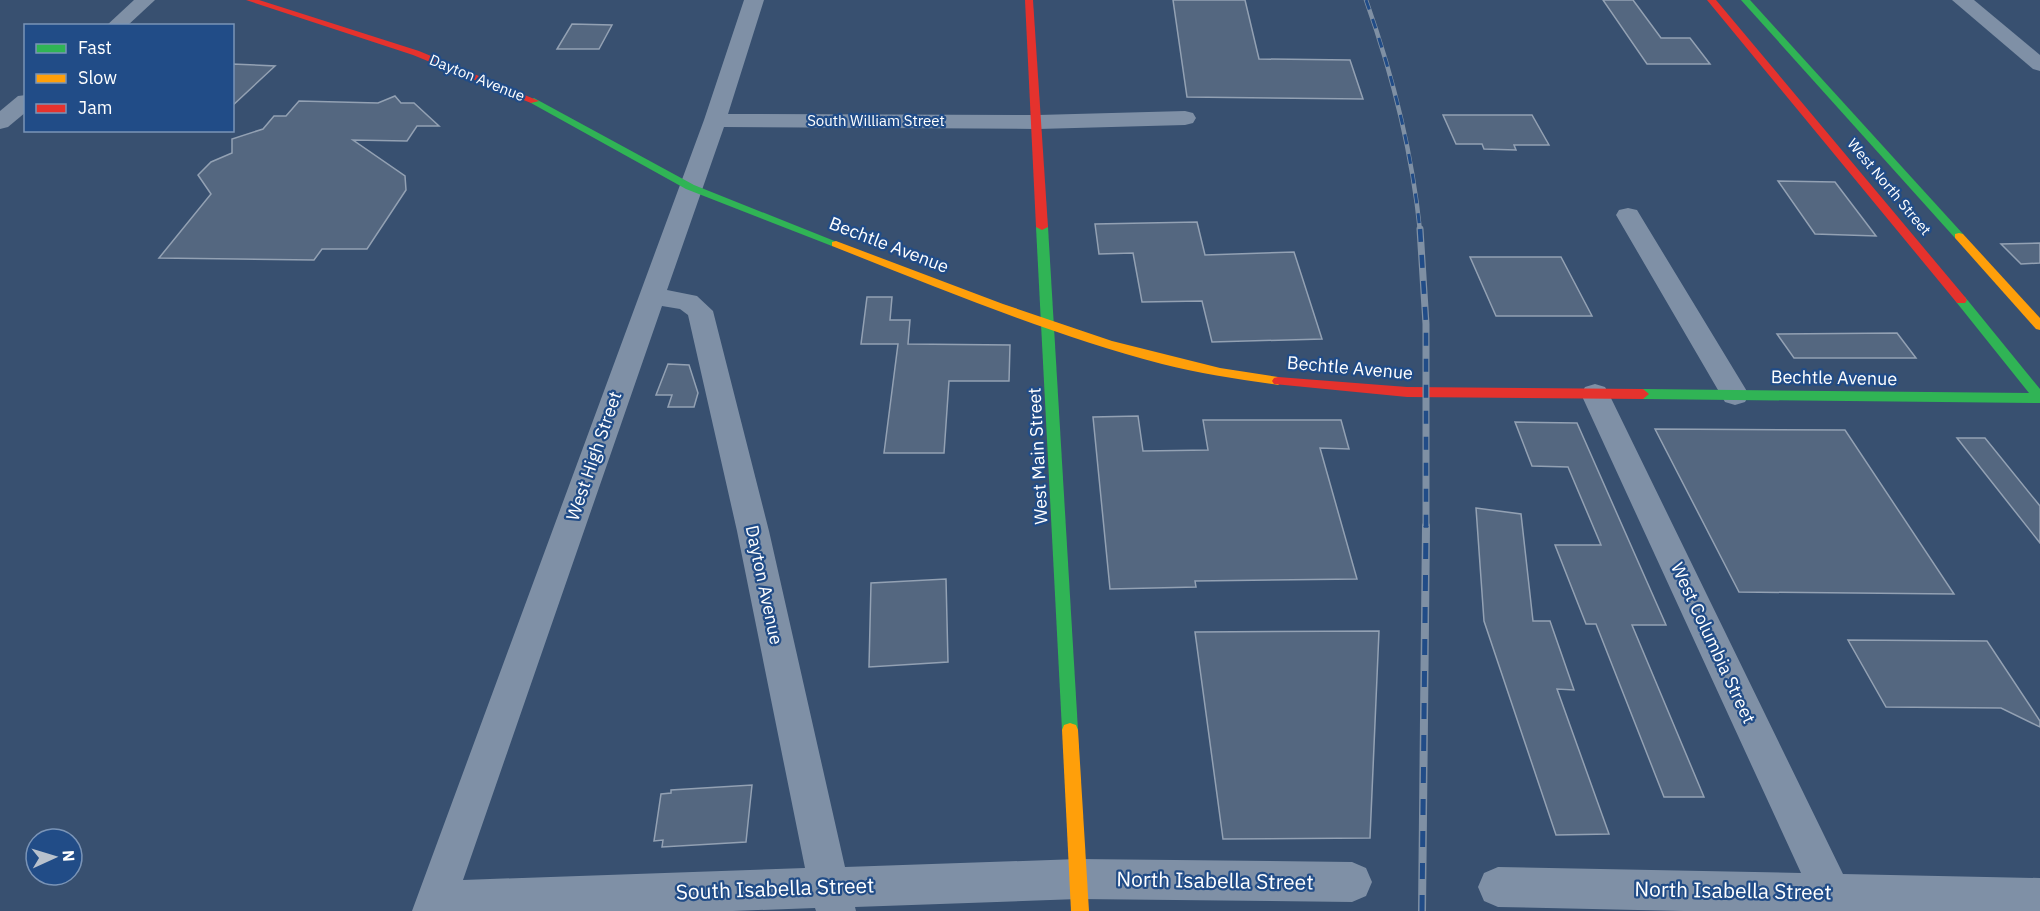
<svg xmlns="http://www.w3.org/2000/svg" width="2040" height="911" font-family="'IBM Plex Sans',sans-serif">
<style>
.building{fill:#546780;stroke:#93a1b3;stroke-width:1.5}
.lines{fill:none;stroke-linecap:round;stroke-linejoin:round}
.street{fill:#7f90a6;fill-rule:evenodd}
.fast{fill:#30b455;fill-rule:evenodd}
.slow{fill:#ff9f0a;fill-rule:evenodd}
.jam{fill:#e5322d;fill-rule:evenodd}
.rail-far2-casing{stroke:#7f90a4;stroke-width:4.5}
.rail-far1-casing{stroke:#7f90a4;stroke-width:7}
.rail-casing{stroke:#7f90a4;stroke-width:8}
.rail-far2{stroke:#214c87;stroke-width:3;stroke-dasharray:10;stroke-linecap:butt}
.rail-far1{stroke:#214c87;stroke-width:4.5;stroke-dasharray:13;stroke-linecap:butt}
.rail{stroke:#214c87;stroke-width:5;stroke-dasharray:16;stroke-linecap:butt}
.labels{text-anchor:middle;stroke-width:4.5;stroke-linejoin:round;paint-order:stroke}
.far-street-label{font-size:15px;fill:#fff;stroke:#214c87}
.street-label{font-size:18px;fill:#fff;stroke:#214c87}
.near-street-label{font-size:21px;fill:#fff;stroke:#214c87}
</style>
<rect width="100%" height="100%" fill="#385070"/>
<g class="building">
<path d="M1173 0H1245L1259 59 1350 60 1363 99 1187 97Z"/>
<path d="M1603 0H1633L1661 38H1690L1710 64H1647Z"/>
<path d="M572 24 612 25 599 49H557Z"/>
<path d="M232 64 275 66 232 106Z"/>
<path d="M395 96 401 103H414L439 126H417L407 141 353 140 405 176 406 190 367 249H322L314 260 159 258 211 194 198 175 211 162 232 153V139L263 129 274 116H286L299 101 378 103Z"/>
<path d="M1443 115H1532L1549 145H1514L1516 150 1484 149 1482 144H1456Z"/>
<path d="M1778 181 1835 182 1876 236 1815 234Z"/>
<path d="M1197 222 1205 255 1294 252 1322 339 1212 342 1202 301 1142 302 1133 253 1099 254 1095 224Z"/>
<path d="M2040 243V263L2021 264 2001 244Z"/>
<path d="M1470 257H1561L1592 316H1496Z"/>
<path d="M867 297H892L890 320H910L908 344 1010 345 1009 381H949L944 453H884L898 344H861Z"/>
<path d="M1897 333 1916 358H1794L1777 334Z"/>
<path d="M668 364 689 365 698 393 694 407H668L672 395H656Z"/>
<path d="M1138 416 1143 451 1208 450 1203 420H1341L1349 449 1320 448 1357 579 1195 581 1196 587 1110 589 1093 417Z"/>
<path d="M1515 422 1577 423 1666 625H1632L1704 797H1664L1596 624H1586L1555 545H1601L1568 467 1532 466Z"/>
<path d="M1655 429 1845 430 1954 594 1739 592Z"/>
<path d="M1957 438H1985L2040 506V543Z"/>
<path d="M1476 508 1521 514 1533 621H1550L1574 690 1557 689 1609 834 1556 835 1484 621Z"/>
<path d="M946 579 948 662 869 667 871 583Z"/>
<path d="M1379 631 1370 838 1223 839 1195 632Z"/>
<path d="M1848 640 1987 641 2040 721V727L2001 708 1886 707Z"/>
<path d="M752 785 746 842 662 847 663 840 654 841 661 794 671 793V790Z"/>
</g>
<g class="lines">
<g class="street">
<path d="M134 0H155L127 26H106Z"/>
<path d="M744 0H764L728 114 1038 115 1185 111 1193 113 1196 118 1193 123 1185 125 1038 129 724 127 667 290 697 296 713 311 769 531 845 867 1078 859 1352 862 1366 868 1372 882 1366 896 1352 902 1078 899 855 907 856 911H816L815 908 733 911H412L704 120ZM662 306 680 309 688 315 737 531 805 868 463 880Z"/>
<path d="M1952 0H1974L2040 55V71L2033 69Z"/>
<path d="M26 95V112L8 127 0 129V111L18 96Z"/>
<path d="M1628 208 1637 210 1640 215 1745 388 1749 395 1745 402 1735 405 1725 402 1616 215 1619 210Z"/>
<path d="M1595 384 1605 387 1609 394 1843 874 2040 878V911H1683L1498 907 1484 901 1478 887 1484 873 1498 867 1801 873 1581 394 1585 387Z"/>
</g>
<g class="fast">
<path d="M1741 0H1750L1963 234V238H1955Z"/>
<path d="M534 98 694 185 842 244 840 246H832L686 189 531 103 529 101Z"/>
<path d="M1042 224 1048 227 1078 730 1076 735 1070 737 1064 735 1062 730 1036 227Z"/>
<path d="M1961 296 1965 297 2040 389V403L1643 399 1637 394 1643 389 2029 393 1957 303 1955 300Z"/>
</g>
<g class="slow">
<path d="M1959 233 1963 234 2040 318V330L2036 329 1955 238V234Z"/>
<path d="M836 241 1003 304 1112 341 1220 368 1278 377 1284 381 1278 385C1239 379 1200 374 1162 364 1049 334 941 289 832 246V242Z"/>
<path d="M1070 723 1076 725 1078 730 1089 911H1071L1062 730 1064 725Z"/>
</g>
<g class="jam">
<path d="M246 0H259L419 51 539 101 531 103 413 55Z"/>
<path d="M1025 0H1033L1048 227 1042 230 1036 227Z"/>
<path d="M1707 0H1716L1965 297 1967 300 1965 303H1957Z"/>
<path d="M1278 377 1407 387 1643 389 1649 394 1643 399 1407 397 1274 384 1272 381 1274 378Z"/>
</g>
<g class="rail-far2-casing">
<path id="rail-far2" d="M1366 0C1393 76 1412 151 1420 231"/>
</g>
<g class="rail-far1-casing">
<path id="rail-far1" d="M1420 229 1426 324V528"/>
</g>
<g class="rail-casing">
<path id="rail" d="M1422 911 1426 526"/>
</g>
<use href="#rail-far2" class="rail-far2"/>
<use href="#rail-far1" class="rail-far1"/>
<use href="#rail" class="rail"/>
</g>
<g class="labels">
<g class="far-street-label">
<text transform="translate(477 78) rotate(22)" y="5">Dayton Avenue</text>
<text x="876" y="126">South William Street</text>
<text transform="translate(1889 187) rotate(50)" y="5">West North Street</text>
</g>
<g class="street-label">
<text transform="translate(889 245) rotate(21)" y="6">Bechtle Avenue</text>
<text transform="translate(1350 368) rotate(5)" y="6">Bechtle Avenue</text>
<text transform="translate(1834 378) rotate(1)" y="6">Bechtle Avenue</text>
<text transform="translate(594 456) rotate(-71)" y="6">West High Street</text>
<text transform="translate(1038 456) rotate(-93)" y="6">West Main Street</text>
<text transform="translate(764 585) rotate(78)" y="6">Dayton Avenue</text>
<text transform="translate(1713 643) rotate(65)" y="6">West Columbia Street</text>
</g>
<g class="near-street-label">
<text transform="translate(1215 881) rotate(1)" y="7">North Isabella Street</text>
<text transform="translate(775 889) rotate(-2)" y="7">South Isabella Street</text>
<text transform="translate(1733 891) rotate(1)" y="7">North Isabella Street</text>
</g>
</g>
<rect x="24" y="24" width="210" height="108" fill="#214c87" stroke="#7a94b7" stroke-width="1.5"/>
<rect x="36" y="44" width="30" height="9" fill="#30b455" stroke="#7a94b7" stroke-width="1.5"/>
<text x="78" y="54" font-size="18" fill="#ffffff">Fast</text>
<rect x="36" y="74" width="30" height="9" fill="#ff9f0a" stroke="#7a94b7" stroke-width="1.5"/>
<text x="78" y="84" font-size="18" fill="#ffffff">Slow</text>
<rect x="36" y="104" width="30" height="9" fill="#e5322d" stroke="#7a94b7" stroke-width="1.5"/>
<text x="78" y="114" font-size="18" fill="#ffffff">Jam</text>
<g transform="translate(54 857) rotate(86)"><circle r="28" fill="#214c87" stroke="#7a94b7" stroke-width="1.5"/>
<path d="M0-4.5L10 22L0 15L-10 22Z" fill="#b9c2cd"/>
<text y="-9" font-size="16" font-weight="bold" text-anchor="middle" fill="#ffffff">N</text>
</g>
</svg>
